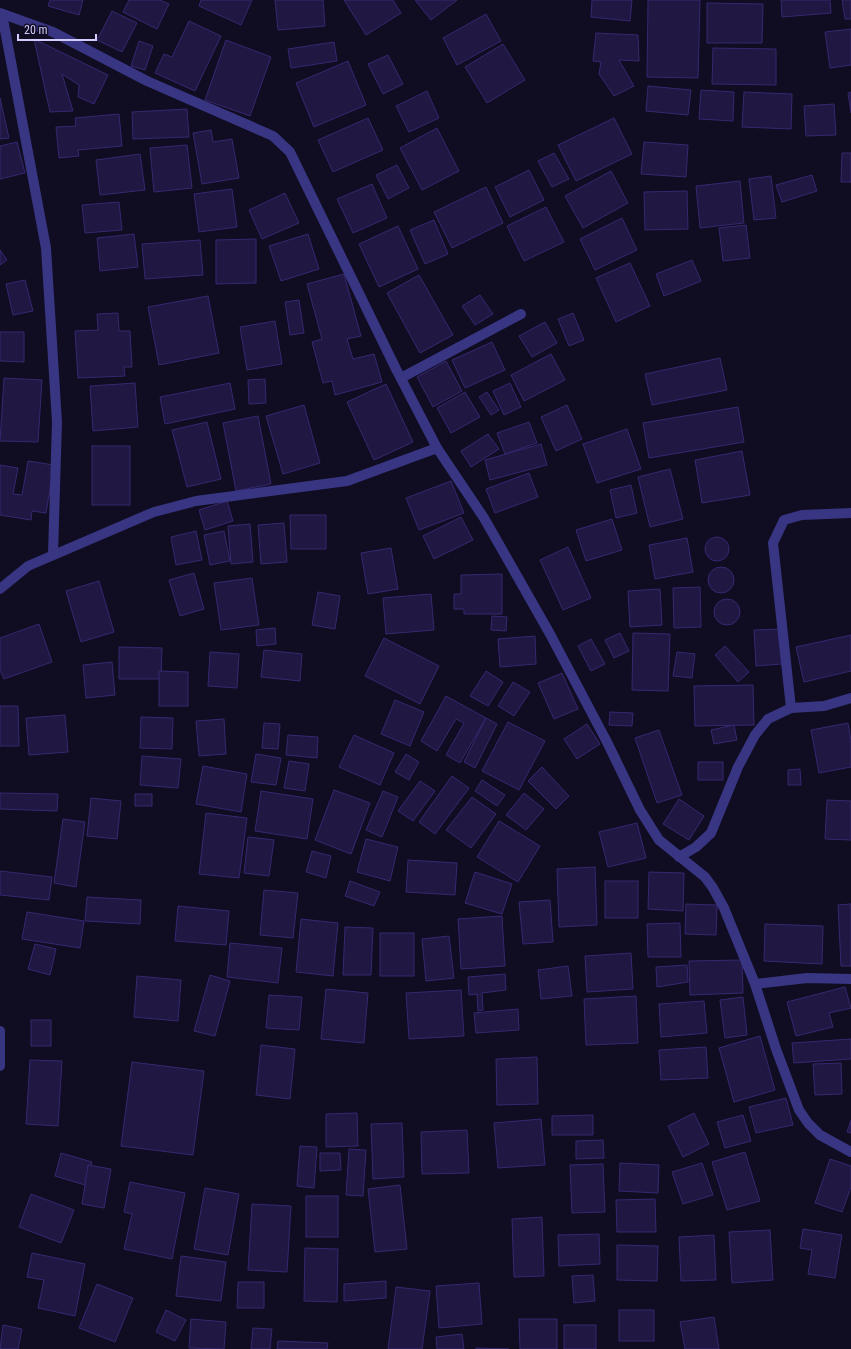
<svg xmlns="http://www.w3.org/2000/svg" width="851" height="1349" font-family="'Roboto Condensed',sans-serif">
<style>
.building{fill:#201743;stroke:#362870}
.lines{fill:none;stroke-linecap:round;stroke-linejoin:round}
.lane{stroke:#383583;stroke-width:10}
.street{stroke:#383583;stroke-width:10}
</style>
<rect width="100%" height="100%" fill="#100c21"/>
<g class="building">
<path d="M50 0H83L79 15 48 6Z"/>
<path d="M129 0H160L169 4 157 29 123 12Z"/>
<path d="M201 0H252L241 25 199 6Z"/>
<path d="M275 0H323L325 26 278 30Z"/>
<path d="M344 0H393L401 13 366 35Z"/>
<path d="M415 0H457L431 20Z"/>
<path d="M592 0H632L630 21 591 17Z"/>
<path d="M648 0H700L698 78 647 77Z"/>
<path d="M781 0H830L831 13 782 17Z"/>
<path d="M842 0H851V19H845Z"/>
<path d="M707 3 763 4 762 43H707Z"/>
<path d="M112 11 137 23 122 52 97 40Z"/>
<path d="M486 14 501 41 457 65 443 38Z"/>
<path d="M189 21 221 36 195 91 155 73 164 54 172 57Z"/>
<path d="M851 29V65L830 68 825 32Z"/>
<path d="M596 33 638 35 639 61 619 60 634 86 614 96 599 74 601 62 593 61Z"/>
<path d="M34 39 108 75 94 104 78 97 79 85 62 74 73 111 50 112Z"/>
<path d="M226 40 271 57 250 116 205 100Z"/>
<path d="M139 41 153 46 145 70 131 66Z"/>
<path d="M334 42 337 61 291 68 288 49Z"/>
<path d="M503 44 525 80 487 103 465 67Z"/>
<path d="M713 48 776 49V85L712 84Z"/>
<path d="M388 55 403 84 383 94 368 64Z"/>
<path d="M348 61 366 105 314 127 296 83Z"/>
<path d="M648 86 691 90 688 115 646 111Z"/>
<path d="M701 90 734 92 733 121 699 119Z"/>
<path d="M427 91 439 118 409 132 396 106Z"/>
<path d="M744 92 792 94 791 129 742 127Z"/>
<path d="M851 92V113L848 93Z"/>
<path d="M0 98 9 138 0 139Z"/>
<path d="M834 104 836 135 806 136 804 106Z"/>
<path d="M187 109 189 137 133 139 132 112Z"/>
<path d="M119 114 122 146 78 150 79 156 59 158 56 127 76 126 75 118Z"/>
<path d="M368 118 383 150 333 172 318 140Z"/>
<path d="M614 118 632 154 576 181 558 145Z"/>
<path d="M437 128 459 171 422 190 400 148Z"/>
<path d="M211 130 213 142 232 139 239 178 202 184 193 133Z"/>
<path d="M17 142 25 173 0 179V146Z"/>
<path d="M644 142 688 145 686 177 641 174Z"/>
<path d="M187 145 192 188 154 192 150 148Z"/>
<path d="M554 153 569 179 552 187 538 161Z"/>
<path d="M842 153H851V182H841Z"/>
<path d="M140 154 145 190 100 195 96 160Z"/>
<path d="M397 165 409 188 388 199 376 175Z"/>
<path d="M529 170 544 200 510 217 495 187Z"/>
<path d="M611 171 628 203 583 228 565 196Z"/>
<path d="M812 175 817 191 782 202 776 185Z"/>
<path d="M771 176 776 218 754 220 749 179Z"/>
<path d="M740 181 744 223 700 228 696 186Z"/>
<path d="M372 184 387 218 353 233 337 199Z"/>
<path d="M486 187 503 223 452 248 434 212Z"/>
<path d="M232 189 237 227 199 232 194 194Z"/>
<path d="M687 191 688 229 645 230 644 192Z"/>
<path d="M285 193 299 223 262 239 249 210Z"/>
<path d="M119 202 122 230 85 233 82 205Z"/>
<path d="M546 207 564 242 524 261 507 226Z"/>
<path d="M622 218 637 250 595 270 580 239Z"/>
<path d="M434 220 448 254 425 264 410 230Z"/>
<path d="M746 225 750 258 723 261 719 228Z"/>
<path d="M398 226 418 269 379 287 359 244Z"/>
<path d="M134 234 138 267 100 271 97 238Z"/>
<path d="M308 234 319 269 281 281 269 246Z"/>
<path d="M256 239V283L216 284V240Z"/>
<path d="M200 240 203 275 145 279 142 244Z"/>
<path d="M0 250 7 260 0 265Z"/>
<path d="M692 260 701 281 664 296 656 274Z"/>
<path d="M630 263 650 306 616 322 596 278Z"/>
<path d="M344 274 361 336 347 339 353 359 374 354 382 382 335 395 332 381 323 383 312 342 322 339 307 284Z"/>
<path d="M419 275 453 335 420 353 387 293Z"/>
<path d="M25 280 33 311 13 315 6 284Z"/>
<path d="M480 295 493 314 475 325 462 306Z"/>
<path d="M208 296 219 353 159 365 148 307Z"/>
<path d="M299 300 304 333 290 335 285 302Z"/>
<path d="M118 313 119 331H130L132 367H124L125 376 78 378 75 331 98 330 97 314Z"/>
<path d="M573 313 584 340 569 346 558 319Z"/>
<path d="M275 321 282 364 247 370 240 327Z"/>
<path d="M545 322 557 343 532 357 519 336Z"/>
<path d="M0 332H24V362L0 361Z"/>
<path d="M492 342 505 370 465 388 452 360Z"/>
<path d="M551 354 565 380 524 401 511 375Z"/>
<path d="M720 358 727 390 652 405 645 374Z"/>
<path d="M446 361 462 391 433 407 417 377Z"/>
<path d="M4 378 42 380 38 442 0 441Z"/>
<path d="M265 379 266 403 249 404 248 380Z"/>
<path d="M135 383 138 427 93 431 90 386Z"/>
<path d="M230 383 235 409 165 424 160 397Z"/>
<path d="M510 383 521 407 504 415 493 391Z"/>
<path d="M386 384 413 442 374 460 347 402Z"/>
<path d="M465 392 480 417 451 433 437 408Z"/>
<path d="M487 392 499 410 491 415 479 397Z"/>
<path d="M304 405 320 463 283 474 266 416Z"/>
<path d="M567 405 582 439 556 451 541 417Z"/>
<path d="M738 407 744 442 649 458 643 423Z"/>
<path d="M258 416 271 484 236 491 223 423Z"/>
<path d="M207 422 221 479 187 487 172 430Z"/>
<path d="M529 422 537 443 505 454 497 433Z"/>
<path d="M627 429 641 469 597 483 583 444Z"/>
<path d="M488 434 499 449 471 467 461 451Z"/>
<path d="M541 444 547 465 490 480 485 460Z"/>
<rect x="92" y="446" width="38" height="59"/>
<path d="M742 451 750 495 702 503 695 460Z"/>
<path d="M28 461 54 465 46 513 32 511 31 520 0 515V465L18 468 13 494 22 495Z"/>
<path d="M670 469 683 519 650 527 638 477Z"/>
<path d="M529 473 538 497 495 513 486 489Z"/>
<path d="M451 481 464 513 419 530 406 498Z"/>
<path d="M631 485 637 513 616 518 610 490Z"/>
<path d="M227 501 233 521 205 530 199 510Z"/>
<path d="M290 515H326V549H291Z"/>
<path d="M461 517 473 540 434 559 423 536Z"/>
<path d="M612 519 622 550 586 561 576 530Z"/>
<path d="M284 523 287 562 261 564 258 525Z"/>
<path d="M250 524 253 562 231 564 228 526Z"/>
<path d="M196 531 202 560 176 565 171 537Z"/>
<path d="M224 531 230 561 210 565 204 535Z"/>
<circle cx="717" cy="549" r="12"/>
<path d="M687 538 693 572 655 579 649 545Z"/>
<path d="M568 547 591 598 563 610 540 560Z"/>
<path d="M391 548 398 589 368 594 361 553Z"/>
<circle cx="721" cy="580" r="13"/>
<path d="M194 573 204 609 180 616 169 580Z"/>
<path d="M502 574V614H464V609H454V594H461V575Z"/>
<path d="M252 578 259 625 221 630 214 583Z"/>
<path d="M99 581 114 632 81 642 66 591Z"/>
<path d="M700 587 701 627 674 628 673 588Z"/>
<path d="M660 589 662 625 630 627 628 591Z"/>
<path d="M318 592 340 596 335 629 312 625Z"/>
<path d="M431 594 434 630 386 634 383 598Z"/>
<circle cx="727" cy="612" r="13"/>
<path d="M492 616 507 617 506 631 491 630Z"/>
<path d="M39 624 52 662 4 679 0 670V638Z"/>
<path d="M275 628 276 644 257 646 256 630Z"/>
<path d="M780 629 782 664 756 666 754 630Z"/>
<path d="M620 633 629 651 614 658 605 640Z"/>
<path d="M633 633 670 634 668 691 632 690Z"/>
<path d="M851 635V671L804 682 796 647Z"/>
<path d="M535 636 536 664 500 667 498 639Z"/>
<path d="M384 638 439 666 420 704 365 676Z"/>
<path d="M591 639 605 664 591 671 578 646Z"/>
<path d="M725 646 749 672 738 682 715 655Z"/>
<path d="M119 647 162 648 161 679H119Z"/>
<path d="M264 650 302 654 300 681 261 677Z"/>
<path d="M210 652 239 654 237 688 208 686Z"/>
<path d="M677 652 695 654 692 678 673 676Z"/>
<path d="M112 662 115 695 86 698 83 665Z"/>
<path d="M159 671 188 672V706H159Z"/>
<path d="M486 671 503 682 488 706 470 696Z"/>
<path d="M562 673 578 709 554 719 538 683Z"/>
<path d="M513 682 530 692 514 716 498 706Z"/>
<path d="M753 685 754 725 695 726 694 686Z"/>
<path d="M446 696 486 718 460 763 446 755 464 723 456 719 437 751 421 741Z"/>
<path d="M395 700 424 712 410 746 381 734Z"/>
<path d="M0 706H18L19 746H0Z"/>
<path d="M610 712 633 713 632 726 609 725Z"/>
<path d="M65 715 68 752 29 755 26 718Z"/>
<path d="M141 717 173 718 172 749 140 748Z"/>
<path d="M486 718 497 724 475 768 464 762Z"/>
<path d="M224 719 226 754 199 756 196 721Z"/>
<path d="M508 722 545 741 519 790 482 771Z"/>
<path d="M264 723 280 724 278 749 262 748Z"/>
<path d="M848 723 851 741V767L819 773 811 730Z"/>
<path d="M587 724 600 744 577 759 564 739Z"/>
<path d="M734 725 737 740 714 744 711 730Z"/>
<path d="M659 730 682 795 657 803 635 738Z"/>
<path d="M288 735 318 737 317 758 286 755Z"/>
<path d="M354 735 394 753 380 785 339 767Z"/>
<path d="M256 754 281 758 276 785 251 782Z"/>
<path d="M406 754 419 762 409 780 395 772Z"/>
<path d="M142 756 181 759 178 788 140 785Z"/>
<path d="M289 761 309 764 305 791 284 788Z"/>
<rect x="698" y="762" width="25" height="18"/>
<path d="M203 766 247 774 241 812 196 804Z"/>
<path d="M542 767 569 796 556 809 528 781Z"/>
<path d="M800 769 801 785H788V770Z"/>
<path d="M452 776 469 788 435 834 419 822Z"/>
<path d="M482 780 505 795 497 806 475 791Z"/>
<path d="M420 781 435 791 413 821 398 811Z"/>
<path d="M334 790 370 803 351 854 315 840Z"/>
<path d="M261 791 313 799 307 839 255 831Z"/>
<path d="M383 791 398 797 382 837 366 830Z"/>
<path d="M0 793 58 794 57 811 0 809Z"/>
<path d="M524 793 544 809 526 830 506 815Z"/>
<rect x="135" y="794" width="17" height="12"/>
<path d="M472 797 496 814 471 848 446 830Z"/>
<path d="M91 798 121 801 117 839 87 836Z"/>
<path d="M679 799 704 816 689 840 663 824Z"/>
<path d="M827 800 851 801V840L825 839Z"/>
<path d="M206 813 247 818 239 878 199 874Z"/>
<path d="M63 819 85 822 76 887 54 883Z"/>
<path d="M499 821 540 846 518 882 477 857Z"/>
<path d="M637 823 646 858 608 867 599 832Z"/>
<path d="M248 837 274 840 269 876 244 873Z"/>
<path d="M366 839 398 847 390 881 357 872Z"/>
<path d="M312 851 331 856 326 878 306 872Z"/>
<path d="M408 860 457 863 455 895 406 892Z"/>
<path d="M595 867 597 925 559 927 557 869Z"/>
<path d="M0 871 52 877 49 900 0 895Z"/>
<path d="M475 872 512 884 502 914 465 903Z"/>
<path d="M649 872 684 873 683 911 648 909Z"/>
<path d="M350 881 380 892 374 906 345 896Z"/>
<rect x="605" y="881" width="33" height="37"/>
<path d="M264 890 298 893 293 938 260 935Z"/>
<path d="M87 897 141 900 140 924 85 921Z"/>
<path d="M550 900 553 942 523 944 519 902Z"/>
<path d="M686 904 717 905 716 935 685 934Z"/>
<path d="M851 904V966H841L838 905Z"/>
<path d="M178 906 229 911 226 945 175 941Z"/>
<path d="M27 912 84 921 80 948 22 939Z"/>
<path d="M502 916 505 966 461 969 458 919Z"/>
<path d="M301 919 338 923 333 976 296 972Z"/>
<path d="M680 923 681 957H648L647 924Z"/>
<path d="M765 924 823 926 822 964 764 961Z"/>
<path d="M345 927 373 928 371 975H343Z"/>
<rect x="380" y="933" width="34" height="43"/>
<path d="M449 936 454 978 426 981 422 939Z"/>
<path d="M230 943 282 948 278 983 227 977Z"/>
<path d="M35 944 56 949 50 975 28 969Z"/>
<path d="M631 953 633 989 587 992 585 956Z"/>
<path d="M742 960 743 993 690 995 689 961Z"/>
<path d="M687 965 688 982 657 987 656 967Z"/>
<path d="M568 966 572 996 541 999 538 970Z"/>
<path d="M505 974 506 990 482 993 483 1010 478 1011 477 994 469 995 468 977Z"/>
<path d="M210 975 230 981 215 1036 194 1031Z"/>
<path d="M137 976 181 980 178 1021 134 1017Z"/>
<path d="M845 987 851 1008 829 1013 833 1027 796 1036 787 1002Z"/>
<path d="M326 989 368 993 364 1043 321 1039Z"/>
<path d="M461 990 464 1036 409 1039 406 993Z"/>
<path d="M269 995 302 997 299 1030 266 1028Z"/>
<path d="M636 996 638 1043 586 1045 584 999Z"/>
<path d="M743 997 747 1035 725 1038 720 1000Z"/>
<path d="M704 1001 707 1033 661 1037 659 1004Z"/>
<path d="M518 1009 519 1030 476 1033 474 1013Z"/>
<rect x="31" y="1020" width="20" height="26"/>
<path d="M760 1036 775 1090 734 1102 719 1048Z"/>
<path d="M851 1039V1059L794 1063 792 1043Z"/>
<path d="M261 1045 295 1049 290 1099 256 1095Z"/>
<path d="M706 1047 708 1078 661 1080 659 1050Z"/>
<path d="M537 1057 538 1104 497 1105 496 1059Z"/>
<path d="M30 1060 62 1061 58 1126 26 1124Z"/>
<path d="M132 1062 204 1071 193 1155 121 1146Z"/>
<path d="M841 1063 842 1094 815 1095 813 1064Z"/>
<path d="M786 1098 793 1125 756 1133 749 1107Z"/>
<path d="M357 1113 358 1146 326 1147V1114Z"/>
<path d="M694 1113 709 1144 683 1157 668 1126Z"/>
<path d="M593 1115V1135H552V1116Z"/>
<path d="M743 1115 751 1141 725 1148 717 1122Z"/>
<path d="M541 1119 545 1165 498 1168 494 1123Z"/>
<path d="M851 1120V1133L847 1132Z"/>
<path d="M402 1123 404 1177 373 1179 371 1124Z"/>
<path d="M467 1130 469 1173 422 1174 421 1132Z"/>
<path d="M603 1140 604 1158 576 1159V1141Z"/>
<path d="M300 1146 317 1147 314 1188 297 1186Z"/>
<path d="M349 1149 366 1150 363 1196 346 1195Z"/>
<path d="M745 1152 760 1201 727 1210 712 1162Z"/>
<path d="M61 1153 92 1162 85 1185 55 1176Z"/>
<path d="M320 1153H340L341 1170 320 1171Z"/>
<path d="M830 1159 851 1166V1187L842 1212 815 1203Z"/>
<path d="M620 1163 659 1165 658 1193 619 1191Z"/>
<path d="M702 1163 713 1195 683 1204 672 1172Z"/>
<path d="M603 1164 605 1212 572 1213 570 1165Z"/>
<path d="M88 1165 111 1169 104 1208 82 1204Z"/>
<path d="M130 1182 185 1193 172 1259 124 1249 132 1214 124 1212Z"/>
<path d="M400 1185 407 1249 375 1252 368 1189Z"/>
<path d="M205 1188 239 1194 228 1255 194 1249Z"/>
<path d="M31 1194 74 1210 61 1243 19 1227Z"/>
<rect x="306" y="1196" width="32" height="41"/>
<path d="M655 1199 656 1232H617L616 1200Z"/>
<path d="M252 1204 291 1206 287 1272 248 1270Z"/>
<path d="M542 1217 544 1276 514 1277 512 1219Z"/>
<path d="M803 1229 842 1235 835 1278 808 1274 812 1250 800 1248Z"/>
<path d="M770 1230 773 1280 732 1283 729 1232Z"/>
<path d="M599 1234 600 1264 559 1266 558 1235Z"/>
<path d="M714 1235 716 1280 681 1281 679 1237Z"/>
<path d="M617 1245 658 1246 657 1281 617 1280Z"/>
<path d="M305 1248 338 1249 337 1302 304 1301Z"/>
<path d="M32 1253 85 1264 75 1316 38 1308 44 1280 27 1277Z"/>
<path d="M181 1256 226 1262 221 1301 176 1296Z"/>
<path d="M593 1275 595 1301 574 1303 572 1276Z"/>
<path d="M386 1281V1298L344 1301V1284Z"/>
<path d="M238 1282H264V1308H237Z"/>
<path d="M479 1283 482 1324 439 1328 436 1286Z"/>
<path d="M97 1284 133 1298 115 1342 79 1328Z"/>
<path d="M396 1287 430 1291 422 1349H388Z"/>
<path d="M166 1310 186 1320 175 1341 156 1332Z"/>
<rect x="619" y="1310" width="35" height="31"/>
<path d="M714 1317 719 1349H685L680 1322Z"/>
<path d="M191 1319 226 1322 224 1349 189 1348Z"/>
<path d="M519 1319H557V1349H520Z"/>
<path d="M3 1325 22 1329 18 1349H0Z"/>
<rect x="564" y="1325" width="32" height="24"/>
<path d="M253 1328 272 1329 270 1349H251Z"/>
<path d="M462 1334 464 1349H437L436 1337Z"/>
<path d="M278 1341 328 1343 327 1349H277Z"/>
<path d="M476 1348 509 1349H476Z"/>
</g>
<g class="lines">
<path class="lane" d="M401 378 521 314"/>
<g class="street">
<path d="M0 13 53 32 147 81 273 136 290 152 396 369 437 448 484 518 550 634 607 742 640 810 659 840 705 877 713 888 724 908 755 984 776 1049 799 1110 808 1123 820 1135 851 1152"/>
<path d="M2 14 46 248 57 422 53 554"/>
<path d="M0 589 28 566 154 512 196 501 347 481 437 448"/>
<path d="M791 708 773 543 784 520 802 515 851 513"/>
<path d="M679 857 696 847 711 833 738 767 755 735 768 719 791 708 824 706 851 698"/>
<path d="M755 984 807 978 851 979"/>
<path d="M0 1031V1066"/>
</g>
</g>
<path d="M18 34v6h78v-6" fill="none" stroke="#d2ccff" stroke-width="2"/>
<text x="24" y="34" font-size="12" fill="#d2ccff" stroke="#100c21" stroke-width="3" paint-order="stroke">20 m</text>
</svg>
